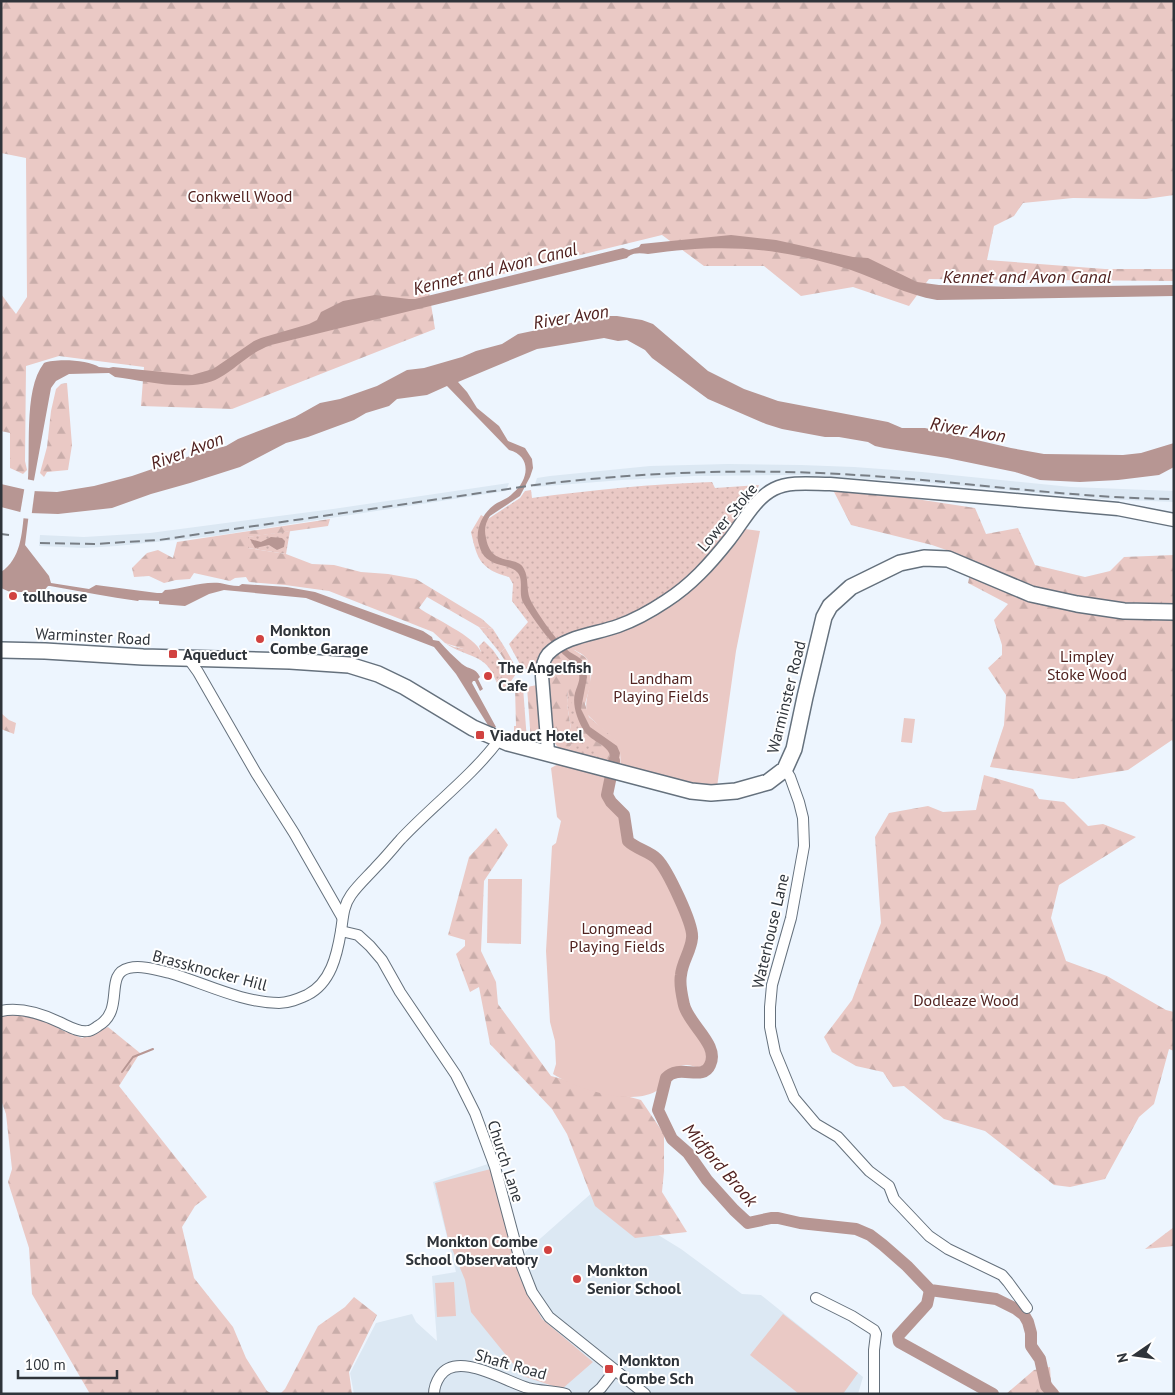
<svg xmlns="http://www.w3.org/2000/svg" width="1175" height="1395" font-family="'PT Sans',sans-serif">
<style>
.built{fill:#dce8f3}
.grass{fill:url(#grass-dots)}
.forest{fill:url(#forest-firs)}
.park{fill:#eac9c5}
.water{fill:#b79693}
.pier{fill:#edf5fe}
.lines{fill:none;stroke-linecap:round;stroke-linejoin:round}
.stream{stroke:#b79693;stroke-width:2}
.river{stroke:#b79693;stroke-width:12}
.minor-casing{stroke:#65717d;stroke-width:12}
.major-casing{stroke:#65717d;stroke-width:15}
.highway-casing{stroke:#65717d;stroke-width:18}
.minor{stroke:#fff;stroke-width:10}
.major{stroke:#fff;stroke-width:12}
.highway{stroke:#fff;stroke-width:15}
.rail{stroke:#787e85;stroke-width:2;stroke-dasharray:10 5;stroke-linecap:butt}
.poi-dot{fill:#d14240;stroke:#fff;stroke-width:2}
.labels{text-anchor:middle;stroke-width:4;stroke-linejoin:round;paint-order:stroke}
.park-label{font-size:16px;fill:#512320;stroke:#fff}
.street-label{font-size:16px;fill:#2f343a;stroke:#fff}
.poi-label{font-size:16px;font-weight:bold;fill:#2f343a;stroke:#fff;text-anchor:start}
.water-label{font-size:18px;font-style:italic;fill:#50211f;stroke:#fff}
</style>
<defs>
<pattern id="grass-dots" width="8" height="8" patternUnits="userSpaceOnUse" patternTransform="scale(1.25)"><rect width="8" height="8" fill="#eac9c5"/><path d="M2 2h.1M6 6h.1" fill="none" stroke="#c9adaa" stroke-width="1.8" stroke-linecap="round"/></pattern>
<pattern id="forest-firs" width="22" height="20" patternUnits="userSpaceOnUse" patternTransform="scale(1.25)"><rect width="22" height="20" fill="#eac9c5"/><path d="M5 1l3.5 6h-7zM16 11l3.5 6h-7z" fill="#c9adaa"/></pattern>
</defs>
<rect width="100%" height="100%" fill="#edf5fe"/>
<g class="built">
<path d="M728 464 801 465 854 467 922 472 1071 487 1174 491V502L1101 499 919 482 799 475 694 476 622 480 534 487 537 478 550 476 650 466Z"/>
<path d="M509 483 506 491 214 536 117 546 84 548 39 546 40 535 84 537 150 533 333 509Z"/>
<path d="M491 1163 514 1257 524 1253 603 1183 655 1233 681 1249 742 1294 761 1295 863 1377 858 1394H354L350 1373 376 1323 412 1314 416 1322 437 1341 432 1276 456 1272 433 1182Z"/>
</g>
<g class="grass">
<path d="M712 482 715 488 759 485 753 502 693 577 655 604 538 670H531L522 668 509 644 528 622 512 601 513 584 509 577C480 569 477 559 471 532L481 515 488 519 520 498 525 491 531 490 532 498C592 490 651 484 712 482Z"/>
<path d="M290 531 286 554 248 548 247 537Z"/>
<path d="M479 627 493 629 505 648 500 653Z"/>
<path d="M484 641 493 650 506 669 496 681C485 652 468 659 445 643L454 647 481 652 479 646Z"/>
<path d="M568 688 604 763 566 753 573 742 567 704Z"/>
</g>
<g class="forest">
<path d="M1 1H1174V195L1146 199 1073 198 1023 203 1014 216 994 226 987 260 1105 269H1174V281L929 279 909 306 853 287 801 296 764 266H704L662 235 429 292 435 329 232 409 141 406 144 367 59 356 26 366 25 461 27 470 23 474 10 468V433L1 431V294L16 314 27 297 26 158 1 153Z"/>
<path d="M67 383 72 445 68 470 47 472 44 477 40 473 47 447 51 411 56 389 61 384Z"/>
<path d="M831 486 975 508 986 534 1018 528 1035 565 1085 577 1110 571 1124 557 1174 555V744L1172 740 1128 770 1073 779 990 767 1004 725 1006 695 988 668 1002 655V645L994 620 1008 604 968 583 970 574 989 572 958 554 932 545 851 525Z"/>
<path d="M330 519 328 526 248 537V548L286 554 312 564 334 565 361 572 388 574 416 579 482 619 493 629 479 627 427 597 419 608C433 618 476 637 481 652L479 654 445 643 433 632 329 591 285 585 249 582 246 577 235 578 230 581 194 573 190 579 176 580 164 583 149 576 134 577 132 568 147 553 158 550 173 558 177 542Z"/>
<path d="M568 646 585 657 589 662 591 683 585 704 589 717 613 737 621 748 620 767 604 763 580 733 568 690 567 704 573 742 566 753 560 750 554 742 546 673C550 659 556 653 568 646Z"/>
<path d="M505 648 518 671 507 687 500 688 496 681 506 669 509 667 500 653Z"/>
<path d="M537 685 543 738 540 744 531 742 527 687Z"/>
<path d="M515 687H523L527 741 514 737V726H516Z"/>
<path d="M1 713 9 720 16 723 14 734 1 729Z"/>
<path d="M984 775 1033 789 1039 799 1064 802 1088 826 1103 824 1136 837 1059 885 1051 918 1066 961 1107 976 1166 1010 1174 1012V1051L1169 1049 1154 1104 1139 1117 1105 1179 1070 1187 1054 1185 985 1131 944 1119 904 1086 893 1087 883 1072 856 1066 832 1052 824 1037 852 1000 881 923 875 837 889 813 928 806 943 812 976 810Z"/>
<path d="M496 828 508 845 484 881 481 951 496 982 498 1004 551 1076 641 1100 664 1134V1171L662 1192 687 1232 635 1238 595 1206 567 1134 552 1109 490 1044 479 987 470 992 456 954 465 946V940L448 935 469 857Z"/>
<path d="M15 1013 43 1020 62 1030 82 1038 108 1027 140 1053 119 1086 207 1197 195 1206 182 1227 194 1278 233 1327 246 1358 267 1391 273 1394H90L32 1294 29 1248 8 1182 12 1169 6 1114 1 1100V1015Z"/>
<path d="M1174 1227V1246L1145 1249Z"/>
<path d="M354 1297 377 1315 349 1372 352 1394H280L285 1389 318 1326 345 1307Z"/>
<path d="M1050 1367 1051 1382 1061 1394H1006L1034 1370Z"/>
</g>
<g class="park">
<path d="M745 529 760 531 736 651 717 787H699L620 767C623 744 616 740 599 726 596 722 591 719 588 715 580 699 602 671 584 656 580 652 573 650 568 646L604 636 714 567Z"/>
<path d="M904 718 915 719 912 743 901 742Z"/>
<path d="M560 763 605 777 603 792 604 800 621 818 628 848 636 852 645 853 659 862 693 933C682 962 671 983 685 1014 690 1025 717 1054 705 1064 698 1070 693 1065 687 1065 679 1065 671 1070 665 1073L660 1083 659 1089C636 1108 576 1089 553 1074L556 1064 555 1041 550 1022 546 951 552 846 556 843 561 821 557 817 551 768Z"/>
<path d="M488 879H522L521 944 487 943Z"/>
<path d="M491 1169 520 1278 542 1319 593 1362 562 1389 523 1376 471 1312 465 1280 448 1239 435 1183Z"/>
<path d="M454 1282 456 1316 437 1317 435 1283Z"/>
<path d="M783 1314 858 1373 843 1394H799L750 1355Z"/>
</g>
<g class="water">
<path d="M731 235 776 240 853 257 868 258 917 282 939 285 1019 287 1174 285V296L937 300C906 295 880 280 851 270 779 247 723 243 648 254 641 253 632 252 627 258L271 345C249 353 238 367 219 378 192 393 145 381 115 377L109 373 69 374 56 381 51 388 32 491 57 492 94 486 132 476 196 454 226 446 238 439 295 417 320 403 340 399 377 386 407 370 424 368 462 357 476 351 502 344 518 334 604 316H617L642 320 653 324 708 371 744 389 778 401 888 422 902 428H925L1011 448 1044 454 1123 455 1141 453 1174 443V467L1159 475 1118 480 1080 482 1040 480 1015 472 947 458 884 448 875 446 868 442 839 437H825L782 429 766 424 708 399 652 358 645 350 627 340 618 341 604 338 537 349 458 382 467 392 477 408 499 426 508 441 525 448 532 459 533 468 530 477 520 496 490 516C485 523 484 530 486 538 491 568 517 554 524 569 529 578 526 589 530 599 535 610 556 640 565 648 571 654 579 656 584 662L587 677 581 709 590 727 617 746 620 753 616 771 610 769C616 743 593 746 583 729 577 719 572 704 575 693 578 683 582 678 577 668 574 662 565 657 561 652 547 638 534 620 524 604 517 594 525 580 517 572 510 565 497 566 489 560 482 556 480 549 478 541 476 526 484 511 497 503 502 500 509 498 513 493 529 480 532 456 509 450L447 386 427 395 397 399 389 406 366 413 354 420 308 437 286 443 240 467 190 483 151 494 112 508 58 514 29 513 25 545 49 576 51 583 89 589 96 585 157 593H162L165 590C183 589 202 581 220 583 226 584 232 586 239 586L242 584 287 587 315 592 423 631 432 637 433 640 439 641C446 649 454 657 462 664 469 670 475 667 480 677L478 679 483 689 480 691 475 681H473L472 683 496 727 491 730 456 674 434 647 306 598 224 590 209 594 185 606 159 604V601L139 600 138 601C109 597 80 591 50 586H48L43 592H10L1 588V572C21 559 22 533 24 513L1 507V484L27 490C32 455 22 391 44 363 56 358 89 360 99 367L109 368 113 367 192 375 213 369 254 341 261 338 309 324 317 320 321 312 343 301 375 295 409 299H415L623 248 629 250 639 247 641 244Z"/>
<path d="M271 537 282 538 285 541 284 547 277 550 269 545 255 548 250 539 261 542Z"/>
</g>
<path class="pier" d="M26 479 36 481 31 519 21 518 20 514Z"/>
<g class="lines">
<path class="stream" d="M122 1072 133 1057 153 1049"/>
<g class="river">
<path d="M614 761 607 795 611 802 624 815 628 841C636 849 649 851 657 859 667 869 694 925 692 938 691 951 682 962 681 975 679 984 682 996 684 1005 689 1025 720 1045 710 1065 703 1082 679 1063 666 1078L658 1110 672 1139 688 1153 707 1180 734 1210 748 1223 771 1218H778L800 1223 856 1229 870 1235 883 1245 907 1266 930 1290 996 1299 1016 1309 1024 1315 1028 1322 1031 1333V1346L1040 1359 1046 1386 1053 1394"/>
<path d="M930 1290 927 1304 898 1336 899 1342 993 1394"/>
</g>
<g class="minor-casing">
<g id="minor">
<path d="M188 658 198 672 256 773 294 833 342 917"/>
<path d="M785 769 790 777 799 802 803 818 804 846 791 918 772 985 770 1007V1027L775 1052 794 1098 816 1124 838 1137 869 1171 889 1186 894 1199 929 1236 948 1249 1002 1275 1008 1282 1027 1308"/>
<path d="M341 931 358 935 370 946 382 960 400 992 456 1075 475 1113 495 1167 521 1264 532 1292 549 1317 645 1394"/>
<path d="M1 1011C21 1007 42 1014 59 1022 68 1026 79 1033 88 1031 91 1031 95 1028 98 1026 126 1010 103 974 129 968 142 965 157 970 170 973 204 983 243 1003 279 1003 289 1003 298 999 307 995 331 983 337 955 341 931 343 918 343 906 351 895 358 885 368 876 376 867 385 858 393 848 401 839 433 805 471 777 499 740"/>
<path d="M816 1298 852 1316 874 1330 876 1334 874 1350V1394"/>
<path d="M434 1394C434 1387 436 1382 440 1376 457 1350 506 1382 528 1388 541 1391 554 1391 566 1394"/>
<path d="M594 1394 601 1388 615 1370"/>
</g>
</g>
<g class="major-casing">
<path id="major" d="M548 752 542 676C542 668 543 660 548 654 565 636 596 634 618 626 635 620 651 611 666 601 691 585 710 564 729 540 742 524 754 499 774 489 790 481 812 484 830 484L1118 509 1174 520"/>
</g>
<g class="highway-casing">
<path id="highway" d="M1 650 45 651 143 657 290 661 349 665 378 674 405 687 473 728 508 743 691 791 711 793 736 791 768 782 785 769 794 749 805 697 824 617 830 606 851 587 900 563 924 558 948 559 1031 594 1077 604 1124 611 1174 612"/>
</g>
<use href="#minor" class="minor"/>
<use href="#major" class="major"/>
<use href="#highway" class="highway"/>
<g class="rail">
<path d="M1 534 9 535"/>
<path d="M40 543 94 544 159 540 535 485C642 472 749 468 856 475 962 481 1067 498 1174 499"/>
</g>
</g>
<g class="poi-dot">
<circle cx="13" cy="596" r="5"/>
<circle cx="260" cy="639" r="5"/>
<rect x="168" y="649" width="10" height="10" rx="2.5"/>
<circle cx="488" cy="676" r="5"/>
<rect x="475" y="730" width="10" height="10" rx="2.5"/>
<circle cx="548" cy="1250" r="5"/>
<circle cx="577" cy="1279" r="5"/>
<rect x="604" y="1364" width="10" height="10" rx="2.5"/>
</g>
<g class="labels">
<g class="park-label">
<text x="240" y="202">Conkwell Wood</text>
<text x="1087" y="662">Limpley<tspan x="1087" dy="18">Stoke Wood</tspan></text>
<text x="661" y="684">Landham<tspan x="661" dy="18">Playing Fields</tspan></text>
<text x="617" y="934">Longmead<tspan x="617" dy="18">Playing Fields</tspan></text>
<text x="966" y="1006">Dodleaze Wood</text>
</g>
<g class="street-label">
<text transform="translate(727 517) rotate(-50)" y="6">Lower Stoke</text>
<text transform="translate(93 636) rotate(3)" y="6">Warminster Road</text>
<text transform="translate(786 697) rotate(-76)" y="6">Warminster Road</text>
<text transform="translate(770 931) rotate(-77)" y="6">Waterhouse Lane</text>
<text transform="translate(210 970) rotate(15)" y="6">Brassknocker Hill</text>
<text transform="translate(506 1161) rotate(72)" y="6">Church Lane</text>
<text transform="translate(511 1364) rotate(16)" y="6">Shaft Road</text>
</g>
<g class="poi-label">
<text x="23" y="602">tollhouse</text>
<text x="270" y="636">Monkton<tspan x="270" dy="18">Combe Garage</tspan></text>
<text x="183" y="660">Aqueduct</text>
<text x="498" y="673">The Angelfish<tspan x="498" dy="18">Cafe</tspan></text>
<text x="490" y="741">Viaduct Hotel</text>
<text x="538" y="1247" text-anchor="end">Monkton Combe<tspan x="538" dy="18">School Observatory</tspan></text>
<text x="587" y="1276">Monkton<tspan x="587" dy="18">Senior School</tspan></text>
<text x="619" y="1366">Monkton<tspan x="619" dy="18">Combe Sch</tspan></text>
</g>
<g class="water-label">
<text transform="translate(495 269) rotate(-14)" y="6">Kennet and Avon Canal</text>
<text x="1027" y="283">Kennet and Avon Canal</text>
<text transform="translate(571 317) rotate(-9)" y="6">River Avon</text>
<text transform="translate(968 430) rotate(10)" y="6">River Avon</text>
<text transform="translate(187 451) rotate(-20)" y="6">River Avon</text>
<text transform="translate(720 1165) rotate(49)" y="6">Midford Brook</text>
</g>
</g>
<rect width="1175" height="1395" fill="none" stroke="#2f343a" stroke-width="5"/>
<g transform="translate(1135 1355) rotate(257)" stroke="#ffffff" stroke-width="4" paint-order="stroke">
<path d="M0-4L9 19L0 12L-9 19Z" fill="#2f343a"/>
<text y="-8" font-size="14" font-weight="bold" text-anchor="middle" fill="#2f343a">N</text>
</g>
<path d="M18 1370v8h99v-8" fill="none" stroke="#2f343a" stroke-width="2.5"/>
<text x="25" y="1370" font-size="15" fill="#2f343a" stroke="#ffffff" stroke-width="4" paint-order="stroke">100 m</text>
</svg>
